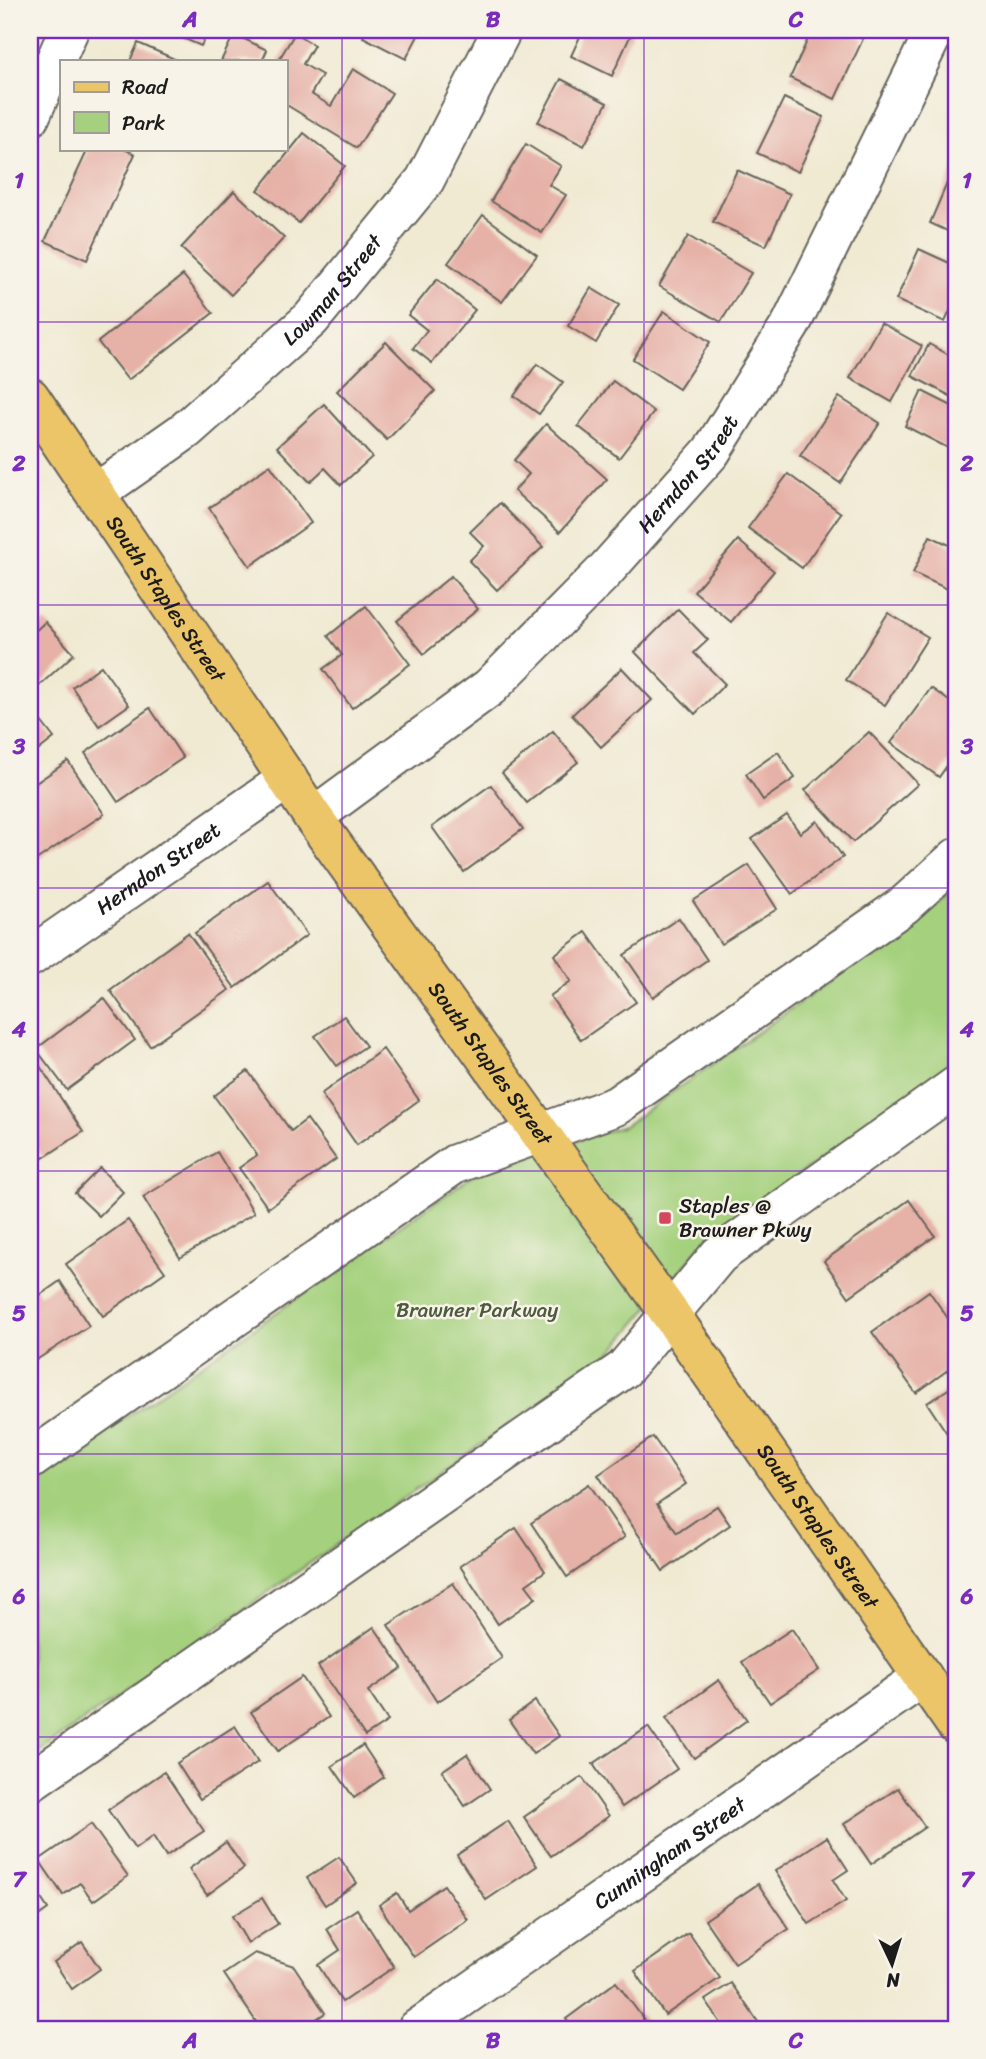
<svg xmlns="http://www.w3.org/2000/svg" width="986" height="2059" font-family="Sriracha,sans-serif">
<style>
.green{fill:#a5d17e;stroke:#60764d;stroke-width:2}
.building{fill:#e6b1a7}
.lines{fill:none;stroke-linecap:round;stroke-linejoin:round}
.minor-casing{stroke:#66645c;stroke-width:42}
.major-casing{stroke:#66645c;stroke-width:42}
.minor{stroke:#fff;stroke-width:38}
.major{stroke:#edc569;stroke-width:38}
.grid{fill:none;stroke:#7b2cbf;stroke-width:2;stroke-opacity:0.55}
.poi-dot{fill:#d1495b;stroke:#f7f3e8;stroke-width:2.5}
.labels{text-anchor:middle;stroke-width:5;stroke-linejoin:round;paint-order:stroke}
.street-label{font-size:21px;fill:#1c1c1c;stroke:#f7f3e8}
.poi-label{font-size:21px;fill:#1c1c1c;stroke:#f7f3e8;text-anchor:start}
.park-label{font-size:21px;fill:#4c5b3e;stroke:#f7f3e8}
.neatline{fill:none;stroke:#7b2cbf;stroke-width:2.5}
.grid-label{font-size:23px;text-anchor:middle;font-weight:bold;fill:#7b2cbf}
</style>
<rect width="100%" height="100%" fill="#f7f3e8"/>
<filter id="ink" filterUnits="userSpaceOnUse"><feTurbulence type="fractalNoise" baseFrequency=".0143" numOctaves="2"/><feDisplacementMap in="SourceGraphic" scale="14" xChannelSelector="R" yChannelSelector="G"/><feConvolveMatrix kernelMatrix="1 2 1 2 8 2 1 2 1" color-interpolation-filters="sRGB"/></filter>
<filter id="wash" filterUnits="userSpaceOnUse"><feTurbulence type="fractalNoise" baseFrequency=".00686" numOctaves="4" result="noise"/><feDisplacementMap in="SourceGraphic" scale="28" xChannelSelector="R" yChannelSelector="G"/><feGaussianBlur stdDeviation="1.57" result="paint"/><feColorMatrix in="noise" values="0 0 0 0 0 0 0 0 0 0 0 0 0 0 0 0 0 1.4 0 .05"/><feComposite in="paint" operator="in"/></filter>
<g filter="url(#wash)">
<rect width="100%" height="100%" fill="#f0ead3"/>
<path class="green" d="M956 888V1065L707 1239 609 1355 30 1758V1484L481 1170 624 1126 885 943Z"/>
<g id="blocks">
<g class="building">
<path d="M164 30H209L201 46Z"/>
<path d="M366 30H421L406 59 363 37Z"/>
<path d="M583 30H633L612 76 571 56Z"/>
<path d="M812 30H844L863 39 835 99 790 78Z"/>
<path d="M295 33 314 45 303 64 322 75 311 94 331 106 353 69 392 93 357 148 285 104V61H278Z"/>
<path d="M234 34 267 50 262 61H221Z"/>
<path d="M138 43 179 61H130Z"/>
<path d="M561 79 607 103 584 146 538 122Z"/>
<path d="M784 98 824 117 798 172 757 153Z"/>
<path d="M304 133 345 166 299 223 258 190Z"/>
<path d="M526 144 561 166 549 185 566 195 542 233 491 201Z"/>
<path d="M88 149H124L135 154 87 260 45 241Z"/>
<path d="M956 162V235L930 223Z"/>
<path d="M737 170 790 194 766 246 713 222Z"/>
<path d="M234 191 284 238 231 295 181 248Z"/>
<path d="M483 215 537 255 502 302 448 263Z"/>
<path d="M688 236 751 273 721 322 659 286Z"/>
<path d="M919 249 956 266V298L945 322 896 300Z"/>
<path d="M183 275 213 313 128 380 98 342Z"/>
<path d="M437 279 475 310 432 363 413 348 427 330 408 315Z"/>
<path d="M591 288 619 305 596 343 568 326Z"/>
<path d="M664 311 710 342 679 389 633 359Z"/>
<path d="M881 323 922 346 892 402 850 378Z"/>
<path d="M386 342 435 391 387 440 337 391Z"/>
<path d="M929 344 956 359V399L912 376Z"/>
<path d="M537 364 563 382 539 414 514 396Z"/>
<path d="M613 381 654 412 619 458 578 426Z"/>
<path d="M922 391 956 408V452L905 426Z"/>
<path d="M839 397 880 423 840 483 800 456Z"/>
<path d="M324 404 372 457 341 485 325 468 310 482 277 447Z"/>
<path d="M546 424 607 479 560 532 514 491 529 474 514 460Z"/>
<path d="M270 465 311 523 250 566 209 508Z"/>
<path d="M788 474 841 513 802 568 748 528Z"/>
<path d="M500 503 543 547 497 590 469 561 484 546 470 532Z"/>
<path d="M930 536 956 548V593L913 573Z"/>
<path d="M738 540 774 571 731 622 694 591Z"/>
<path d="M451 576 478 609 424 654 397 621Z"/>
<path d="M366 606 410 664 352 708 323 669 342 655 328 636Z"/>
<path d="M678 609 708 640 694 653 725 684 695 714 635 652Z"/>
<path d="M888 613 928 637 885 705 846 680Z"/>
<path d="M45 622 74 654 30 694V636Z"/>
<path d="M101 666 129 705 99 726 72 687Z"/>
<path d="M622 668 652 700 601 747 572 715Z"/>
<path d="M931 688 956 706V753L939 777 891 743Z"/>
<path d="M150 708 183 758 118 802 85 753Z"/>
<path d="M33 711 54 738 30 757V714Z"/>
<path d="M553 731 578 762 527 803 502 773Z"/>
<path d="M869 732 918 784 853 842 805 790Z"/>
<path d="M778 752 795 778 763 800 746 774Z"/>
<path d="M68 761 104 814 36 860 30 852V787Z"/>
<path d="M491 785 523 829 464 872 432 827Z"/>
<path d="M787 815 800 833 817 821 843 857 792 894 752 839Z"/>
<path d="M749 865 777 909 721 944 693 901Z"/>
<path d="M268 881 307 935 235 988 195 933Z"/>
<path d="M679 918 707 960 653 997 624 955Z"/>
<path d="M586 932 636 1002 581 1040 550 996 571 981 554 955Z"/>
<path d="M188 933 229 990 150 1046 110 990Z"/>
<path d="M104 998 135 1040 67 1090 36 1049Z"/>
<path d="M344 1016 366 1046 337 1066 315 1036Z"/>
<path d="M383 1049 419 1100 357 1145 321 1094Z"/>
<path d="M30 1051 83 1132 43 1158 30 1137Z"/>
<path d="M248 1071 291 1131 307 1119 336 1159 268 1208 239 1168 257 1155 214 1096Z"/>
<path d="M217 1152 254 1213 180 1258 143 1197Z"/>
<path d="M100 1168 123 1192 99 1216 75 1193Z"/>
<path d="M909 1200 935 1236 849 1297 824 1261Z"/>
<path d="M128 1220 165 1272 103 1316 66 1264Z"/>
<path d="M30 1278 40 1295 60 1281 89 1326 30 1364Z"/>
<path d="M929 1291 956 1330V1364L916 1393 872 1332Z"/>
<path d="M956 1384V1447L927 1403Z"/>
<path d="M653 1437 686 1484 657 1504 677 1533 717 1506 730 1525 663 1571 598 1475Z"/>
<path d="M589 1484 625 1537 567 1577 531 1523Z"/>
<path d="M516 1528 545 1571 526 1585 536 1598 498 1624 460 1566Z"/>
<path d="M453 1583 502 1658 437 1702 388 1625Z"/>
<path d="M374 1627 402 1668 368 1691 388 1721 365 1736 318 1666Z"/>
<path d="M792 1629 819 1670 770 1703 742 1662Z"/>
<path d="M302 1677 329 1717 278 1751 251 1712Z"/>
<path d="M719 1680 747 1720 694 1758 666 1718Z"/>
<path d="M535 1701 559 1736 533 1754 509 1720Z"/>
<path d="M235 1726 258 1762 200 1799 177 1763Z"/>
<path d="M648 1727 677 1769 622 1807 593 1764Z"/>
<path d="M363 1745 384 1777 354 1798 332 1766Z"/>
<path d="M467 1754 490 1789 465 1806 442 1771Z"/>
<path d="M164 1772 204 1831 166 1856 153 1836 135 1849 108 1810Z"/>
<path d="M582 1777 609 1816 551 1856 524 1817Z"/>
<path d="M898 1788 925 1827 871 1864 844 1824Z"/>
<path d="M508 1821 537 1866 486 1900 457 1855Z"/>
<path d="M91 1824 128 1876 93 1901 80 1883 63 1895 39 1860Z"/>
<path d="M827 1837 848 1870 833 1880 846 1901 809 1924 775 1871Z"/>
<path d="M226 1842 244 1868 207 1895 189 1869Z"/>
<path d="M339 1857 357 1883 325 1905 307 1878Z"/>
<path d="M30 1882 48 1909 30 1922Z"/>
<path d="M758 1884 789 1929 735 1964 705 1920Z"/>
<path d="M444 1885 468 1920 414 1957 379 1905 397 1893 408 1910Z"/>
<path d="M262 1898 278 1924 248 1943 232 1916Z"/>
<path d="M357 1909 394 1967 342 2002 318 1965 340 1950 327 1929Z"/>
<path d="M689 1933 720 1978 665 2015 635 1971Z"/>
<path d="M82 1942 100 1969 72 1989 54 1962Z"/>
<path d="M255 1953 294 1966 325 2013 302 2029H261L224 1974Z"/>
<path d="M616 1982 651 2029H573L566 2019Z"/>
<path d="M731 1983 763 2029H725L705 2000Z"/>
</g>
</g>
</g>
<g filter="url(#ink)">
<use href="#blocks" fill-opacity="0" stroke="#66645c" stroke-width="2"/>
<g class="lines">
<g class="minor-casing">
<g id="minor">
<path d="M30 117 69 30"/>
<path id="s1" d="M96 493 186 430 311 319 425 180 502 30"/>
<path id="s2" d="M313 817 490 687 603 573 711 452 791 324 935 30"/>
<path id="s3" d="M30 957 288 779"/>
<path d="M30 1460 455 1164 616 1106 904 905 956 858"/>
<path d="M30 1782 624 1369 719 1255 956 1086"/>
<path id="s4" d="M417 2029 923 1677"/>
</g>
</g>
<g class="major-casing">
<g id="major">
<path id="s5" d="M30 397 313 817 671 1315 956 1725"/>
</g>
</g>
<use href="#minor" class="minor"/>
<use href="#major" class="major"/>
</g>
</g>
<path class="grid" d="M342 30V2029M644 30V2029M30 322H956M30 605H956M30 888H956M30 1171H956M30 1454H956M30 1737H956"/>
<rect class="poi-dot" x="658" y="1211" width="14" height="14" rx="3.5"/>
<g class="labels">
<g class="street-label">
<text dy="7" stroke="none"><textPath href="#s1" startOffset="313">Lowman Street</textPath></text>
<text dy="7" stroke="none"><textPath href="#s2" startOffset="511">Herndon Street</textPath></text>
<text dy="7" stroke="none"><textPath href="#s5" startOffset="243">South Staples Street</textPath></text>
<text dy="7" stroke="none"><textPath href="#s3" startOffset="156">Herndon Street</textPath></text>
<text dy="7" stroke="none"><textPath href="#s5" startOffset="810">South Staples Street</textPath></text>
<text dy="7" stroke="none"><textPath href="#s5" startOffset="1377">South Staples Street</textPath></text>
<text dy="7" stroke="none"><textPath href="#s4" startOffset="308">Cunningham Street</textPath></text>
</g>
<g class="poi-label">
<text x="679" y="1213">Staples @<tspan x="679" dy="24">Brawner Pkwy</tspan></text>
</g>
<g class="park-label">
<text x="477" y="1317">Brawner Parkway</text>
</g>
</g>
<rect width="986" height="2059" fill="none" stroke="#f7f3e8" stroke-width="77"/>
<rect x="60" y="60" width="228" height="91" fill="#f7f3e8" stroke="#9f9d96" stroke-width="2"/>
<rect x="74" y="82" width="35" height="10" fill="#edc569" stroke="#9f9d96" stroke-width="2"/>
<text x="122" y="94" font-size="21" fill="#1c1c1c">Road</text>
<rect x="74" y="112" width="35" height="21" fill="#a5d17e" stroke="#9f9d96" stroke-width="2"/>
<text x="122" y="130" font-size="21" fill="#1c1c1c">Park</text>
<g transform="translate(892 1964) rotate(176)" stroke="#f7f3e8" stroke-width="5" paint-order="stroke">
<path d="M0-5L12 26L0 18L-12 26Z" fill="#1c1c1c"/>
<text y="-10" font-size="19" font-weight="bold" text-anchor="middle" fill="#1c1c1c">N</text>
</g>
<rect x="38" y="38" width="910" height="1983" class="neatline"/>
<g class="grid-label">
<text x="190" y="27">A</text>
<text x="493" y="27">B</text>
<text x="796" y="27">C</text>
<text x="19" y="188">1</text>
<text x="967" y="188">1</text>
<text x="19" y="471">2</text>
<text x="967" y="471">2</text>
<text x="19" y="754">3</text>
<text x="967" y="754">3</text>
<text x="19" y="1037">4</text>
<text x="967" y="1037">4</text>
<text x="19" y="1321">5</text>
<text x="967" y="1321">5</text>
<text x="19" y="1604">6</text>
<text x="967" y="1604">6</text>
<text x="19" y="1887">7</text>
<text x="967" y="1887">7</text>
<text x="190" y="2048">A</text>
<text x="493" y="2048">B</text>
<text x="796" y="2048">C</text>
</g>
</svg>
